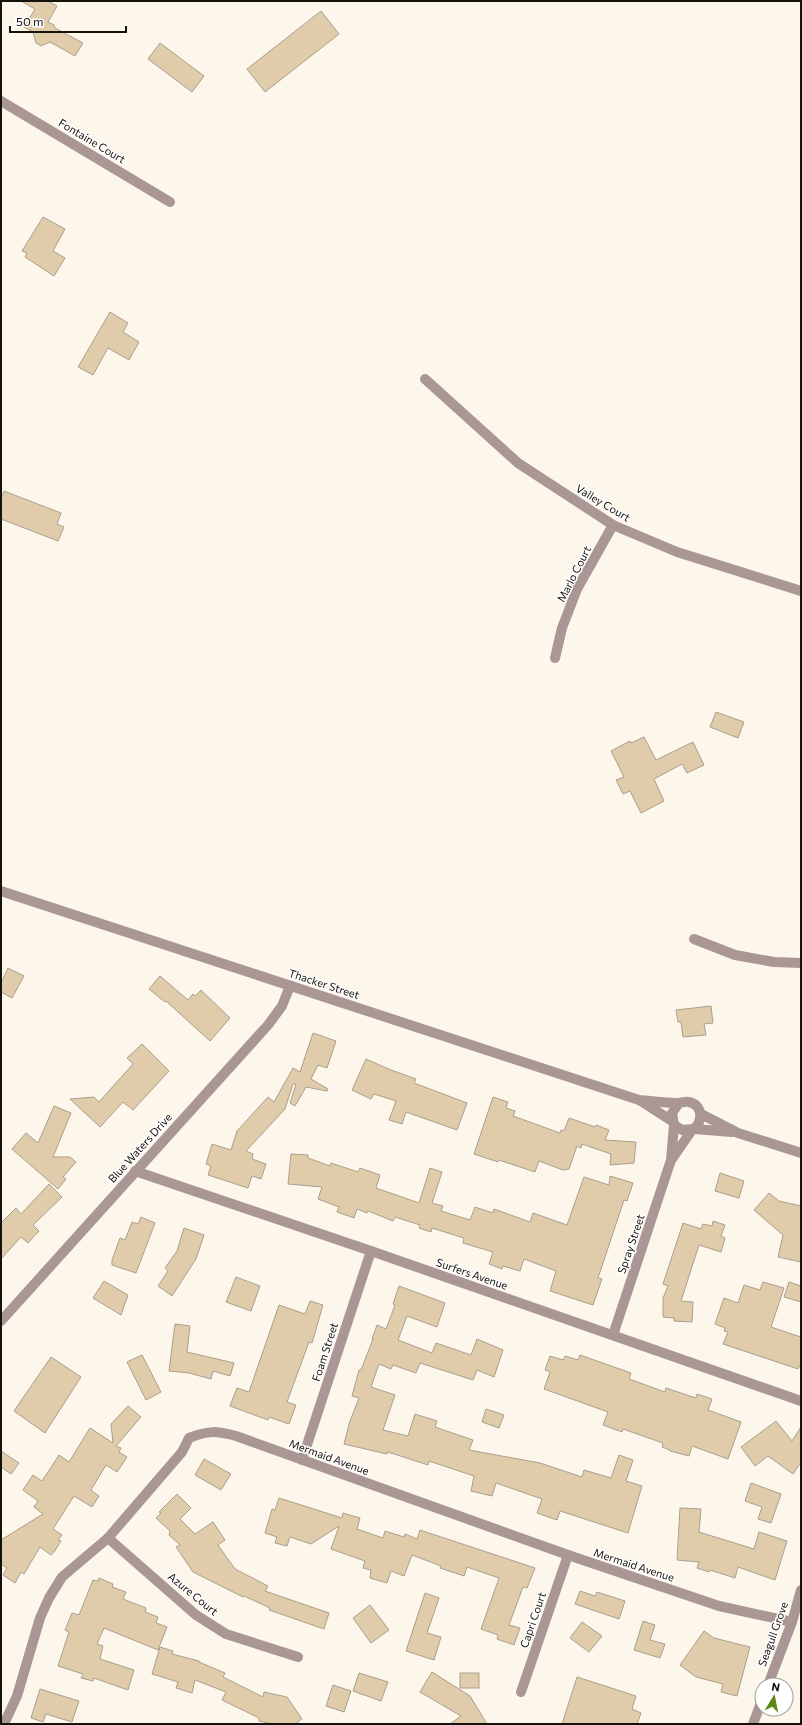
<svg xmlns="http://www.w3.org/2000/svg" width="802" height="1725" font-family="Commissioner,sans-serif">
<style>
.building{fill:#e0ccab;stroke:#aa9f8d}
.lines{fill:none;stroke-linecap:round;stroke-linejoin:round}
.minor{stroke:#a99695;stroke-width:10}
.labels{text-anchor:middle;stroke-width:3;stroke-linejoin:round;paint-order:stroke}
.street-label{font-size:11px;fill:#15110b;stroke:#fff}
</style>
<rect width="100%" height="100%" fill="#fdf7eb"/>
<g class="building">
<path d="M21 1H48L57 6 48 22 54 25 55 28 83 43 75 56 50 42 41 46 36 43 33 32 24 27 35 9Z"/>
<path d="M321 11 339 34 265 92 247 69Z"/>
<path d="M160 43 204 76 192 92 148 59Z"/>
<path d="M43 217 65 229 53 251 65 258 54 276 25 257 27 253 22 251Z"/>
<path d="M110 312 128 323 123 332 139 342 129 360 108 348 93 375 78 367Z"/>
<path d="M4 491 61 513 57 524 64 527 58 541 1 519V499Z"/>
<path d="M716 712 744 722 738 738 710 727Z"/>
<path d="M644 737 656 760 693 742 704 765 687 773 682 764 654 779 664 801 641 813 630 791 623 794 616 780 624 777 611 751 630 741 631 743Z"/>
<path d="M8 968 24 976 12 998 1 992V983Z"/>
<path d="M160 976 188 1000 193 994 195 996 201 990 230 1018 210 1041 166 1001 165 1002 149 989Z"/>
<path d="M711 1006 713 1023 704 1024 706 1035 683 1037 681 1022H678L676 1010Z"/>
<path d="M313 1033 336 1041 327 1068 318 1065 311 1079 328 1089 327 1091 306 1087 295 1106 290 1103 296 1084H293L285 1109 246 1151 253 1154 252 1159 266 1164 261 1179 252 1176 248 1188 208 1175 211 1166 206 1164 212 1144 231 1150 237 1131 268 1097 274 1102 293 1068 300 1072Z"/>
<path d="M142 1044 169 1071 133 1110 123 1102 100 1127 70 1099 94 1097 99 1102 133 1064 127 1058Z"/>
<path d="M366 1059 391 1070 416 1079 414 1083 467 1103 457 1130 406 1112 402 1124 389 1120 396 1101 374 1094 371 1099 352 1090Z"/>
<path d="M493 1097 508 1102 506 1108 515 1111 513 1116 560 1133 561 1130 564 1131 569 1118 595 1127 596 1125 609 1130 605 1140 636 1142 634 1163 610 1165 611 1154 582 1144 581 1148 577 1146 569 1169 563 1170 539 1161 535 1172 499 1160 498 1162 474 1154Z"/>
<path d="M54 1106 71 1113 53 1157H70L76 1162 63 1177 66 1179 58 1189 12 1149 26 1133 38 1143Z"/>
<path d="M291 1154 308 1155V1158L330 1166 331 1163 358 1172 360 1168 380 1175 376 1188 419 1203 430 1168 442 1172 432 1203 443 1206 441 1211 470 1220 475 1207 493 1213 494 1209 530 1222 533 1213 567 1225 584 1177 609 1185 610 1176 633 1183 627 1201 624 1200 598 1278 602 1279 593 1305 550 1291 556 1271 524 1259 520 1271 503 1266 502 1269 489 1264 493 1252 463 1243 464 1238 432 1228 431 1232 419 1228 420 1225 395 1217 393 1221 368 1211 367 1213 357 1209 354 1218 337 1212 339 1207 318 1199 322 1187 288 1184Z"/>
<path d="M720 1173 744 1181 739 1198 715 1191Z"/>
<path d="M49 1184 62 1197 33 1225 39 1231 28 1243 21 1237 1 1259V1223L16 1208 21 1214Z"/>
<path d="M769 1193 779 1201 801 1206V1262L778 1257 783 1235 754 1210Z"/>
<path d="M141 1217 155 1223 136 1273 112 1265V1260L120 1238 125 1240 132 1222 138 1224Z"/>
<path d="M713 1221 725 1225 721 1236 725 1238 721 1252 699 1245 681 1301 693 1302 692 1322 674 1321V1318L663 1317V1298L668 1286 663 1284 683 1223 701 1229 703 1224 712 1226Z"/>
<path d="M184 1228 204 1235 196 1259 172 1296 158 1286 168 1271 165 1268 177 1251Z"/>
<path d="M236 1277 260 1286 251 1311 226 1302Z"/>
<path d="M104 1281 128 1295 121 1315 93 1298Z"/>
<path d="M763 1282 784 1288 771 1327 801 1337V1363L798 1369 723 1344 728 1332 724 1331 725 1328 715 1324 724 1298 738 1303 744 1285 760 1290Z"/>
<path d="M789 1282 801 1286V1302L784 1297Z"/>
<path d="M399 1286 445 1303 437 1327 407 1316 398 1340 432 1353 436 1343 471 1355 477 1339 503 1350 494 1377 477 1370 473 1380 420 1363 416 1373 393 1365 391 1369 379 1364 371 1387 395 1395 383 1430 408 1436 415 1414 437 1421 435 1427 473 1440 469 1450 540 1463 582 1477 584 1470 611 1478 619 1455 633 1460 626 1481 642 1486 628 1533 560 1511 557 1520 537 1513 542 1499 496 1483 492 1496 471 1491 474 1476 429 1461 428 1465 388 1452 387 1454 344 1444 350 1421 359 1398 352 1396 359 1370H361L373 1339H372L377 1325 386 1329 395 1305 393 1304Z"/>
<path d="M310 1301 323 1305 312 1343 309 1342 287 1402 296 1405 289 1424 269 1417 268 1420 230 1406 237 1388 249 1392 279 1305 305 1314Z"/>
<path d="M175 1324 190 1326 187 1352 234 1363 230 1376 213 1371 211 1379 189 1373 169 1371Z"/>
<path d="M142 1355 161 1392 146 1400 127 1362Z"/>
<path d="M580 1355 631 1373 629 1379 665 1392 666 1388 696 1398 697 1394 712 1399 708 1410 741 1422 728 1459 692 1446 689 1456 670 1451V1450L662 1447 663 1443 623 1429 622 1432 603 1425 608 1412 544 1389 550 1372 545 1370 550 1356 563 1360 565 1356 578 1360Z"/>
<path d="M51 1357 81 1377 45 1433 14 1411Z"/>
<path d="M128 1406 141 1417 116 1446 121 1448 119 1452 127 1457 117 1472 106 1465 91 1490 99 1496 92 1507 74 1496 53 1529 62 1535 58 1540 61 1541 54 1552 51 1555 40 1547 24 1574 21 1572 15 1583 3 1575 7 1568 1 1564V1540L43 1514 34 1507 38 1501 23 1490 33 1475 42 1481 59 1455 69 1462 90 1428 113 1443 111 1424Z"/>
<path d="M486 1409 504 1415 499 1428 482 1422Z"/>
<path d="M776 1421 792 1441 801 1427V1462L793 1474 768 1456 755 1466 741 1447Z"/>
<path d="M1 1451 19 1463 11 1474 1 1467Z"/>
<path d="M204 1459 231 1474 221 1490 195 1475Z"/>
<path d="M751 1483 781 1494 771 1523 758 1519 762 1507 745 1501Z"/>
<path d="M177 1494 191 1508 180 1519 195 1534 213 1522 225 1540 218 1545 235 1569 268 1586 265 1591 329 1613 324 1629 269 1610 270 1608 244 1596 243 1597 193 1572 176 1547 180 1545 169 1535 170 1531 156 1518 161 1513 159 1512Z"/>
<path d="M279 1498 342 1518 343 1513 360 1518 357 1529 383 1538 385 1531 404 1537 405 1534 417 1539 420 1530 535 1568 527 1588 523 1587 509 1625 520 1628 514 1645 497 1639 498 1635 481 1629 499 1578 467 1567 464 1576 440 1568 441 1566 412 1555 404 1576 391 1571 387 1583 370 1578 371 1570 363 1568 365 1561 331 1549 339 1526 311 1544 290 1537 287 1546 275 1543 277 1537 265 1533 272 1509 275 1510Z"/>
<path d="M680 1508 701 1509 699 1532 754 1549 759 1532 787 1541 775 1580 738 1567 735 1578 710 1570 709 1572 697 1568 699 1562 677 1560Z"/>
<path d="M99 1578 113 1584 112 1587 126 1592 123 1599 146 1608 145 1612 158 1617 156 1623 167 1627 158 1650 104 1628 97 1644 103 1646 100 1659 134 1670 128 1690 94 1678 93 1681 81 1678 83 1674 58 1666 69 1632 65 1630 72 1613 79 1615 93 1580 98 1581Z"/>
<path d="M580 1591 595 1596 597 1592 625 1601 619 1619 575 1604Z"/>
<path d="M425 1593 439 1598 427 1633 441 1637 434 1660 406 1651Z"/>
<path d="M370 1605 389 1630 371 1643 353 1618Z"/>
<path d="M643 1621 655 1625 650 1640 665 1644 660 1658 634 1650Z"/>
<path d="M582 1622 602 1636 589 1652 570 1638Z"/>
<path d="M704 1631 714 1638 750 1647 737 1696 721 1692 723 1684 696 1677 680 1665Z"/>
<path d="M160 1647 173 1651 172 1654 199 1661V1662L225 1673 223 1677 263 1697 264 1692 287 1697 302 1719 295 1724H273L259 1721V1718L222 1700 226 1692 195 1680 192 1693 176 1688 178 1682 152 1674Z"/>
<path d="M432 1672 470 1696 487 1724H450L461 1716 420 1692Z"/>
<path d="M359 1673 388 1682 381 1701 353 1691Z"/>
<rect x="460" y="1673" width="19" height="15"/>
<path d="M577 1677 636 1696 632 1709 641 1713 637 1724H562Z"/>
<path d="M333 1685 351 1691 344 1712 326 1706Z"/>
<path d="M40 1689 79 1701 72 1722 46 1714 43 1722 31 1718Z"/>
</g>
<g class="lines">
<g class="minor">
<path d="M1 101 170 202"/>
<path d="M425 379 518 463 613 525 677 552 801 591"/>
<path d="M555 658 562 628 577 589 613 525"/>
<path d="M1 891 639 1100C652 1101 665 1103 677 1103 681 1103 685 1101 689 1102 703 1105 703 1121 694 1129L682 1130 674 1125 672 1113 679 1103"/>
<path d="M694 939 735 955 774 962 801 963"/>
<path d="M641 1101 672 1121"/>
<path d="M701 1114 738 1133 801 1153"/>
<path d="M694 1129 732 1132"/>
<path d="M672 1159 692 1130"/>
<path d="M135 1171 371 1251 801 1401"/>
<path d="M1 1321 268 1025 282 1006 290 986"/>
<path d="M613 1335 671 1160 674 1125"/>
<path d="M302 1460 371 1251"/>
<path d="M108 1538 196 1615 226 1634 298 1657"/>
<path d="M768 1685 792 1622 801 1590"/>
<path d="M521 1692 568 1555"/>
<path d="M4 1724 17 1696 40 1618 49 1598 62 1577 108 1538 182 1452 189 1438C209 1430 216 1431 236 1436L568 1555 719 1606 792 1622"/>
<path d="M753 1724 762 1700"/>
</g>
</g>
<g class="labels">
<g class="street-label">
<text transform="translate(92 141) rotate(31)" y="4">Fontaine Court</text>
<text transform="translate(603 503) rotate(31)" y="4">Valley Court</text>
<text transform="translate(574 574) rotate(-63)" y="4">Marlo Court</text>
<text transform="translate(324 984) rotate(18)" y="4">Thacker Street</text>
<text transform="translate(140 1148) rotate(-48)" y="4">Blue Waters Drive</text>
<text transform="translate(631 1244) rotate(-71)" y="4">Spray Street</text>
<text transform="translate(472 1274) rotate(19)" y="4">Surfers Avenue</text>
<text transform="translate(325 1352) rotate(-72)" y="4">Foam Street</text>
<text transform="translate(329 1457) rotate(20)" y="4">Mermaid Avenue</text>
<text transform="translate(634 1565) rotate(18)" y="4">Mermaid Avenue</text>
<text transform="translate(193 1594) rotate(39)" y="4">Azure Court</text>
<text transform="translate(533 1620) rotate(-71)" y="4">Capri Court</text>
<text transform="translate(773 1634) rotate(-70)" y="4">Seagull Grove</text>
</g>
</g>
<rect width="802" height="1725" fill="none" stroke="#15110b" stroke-width="4"/>
<g transform="translate(774 1697) rotate(10)"><circle r="19" fill="#ffffff" stroke="#a1a09d"/>
<path d="M0-3L7 15L0 10L-7 15Z" fill="#5f8916"/>
<text y="-6" font-size="11" font-weight="bold" text-anchor="middle" fill="#15110b">N</text>
</g>
<path d="M10 26v6h116v-6" fill="none" stroke="#15110b" stroke-width="2"/>
<text x="16" y="26" font-size="12" fill="#15110b" stroke="#ffffff" stroke-width="3" paint-order="stroke">50 m</text>
</svg>
